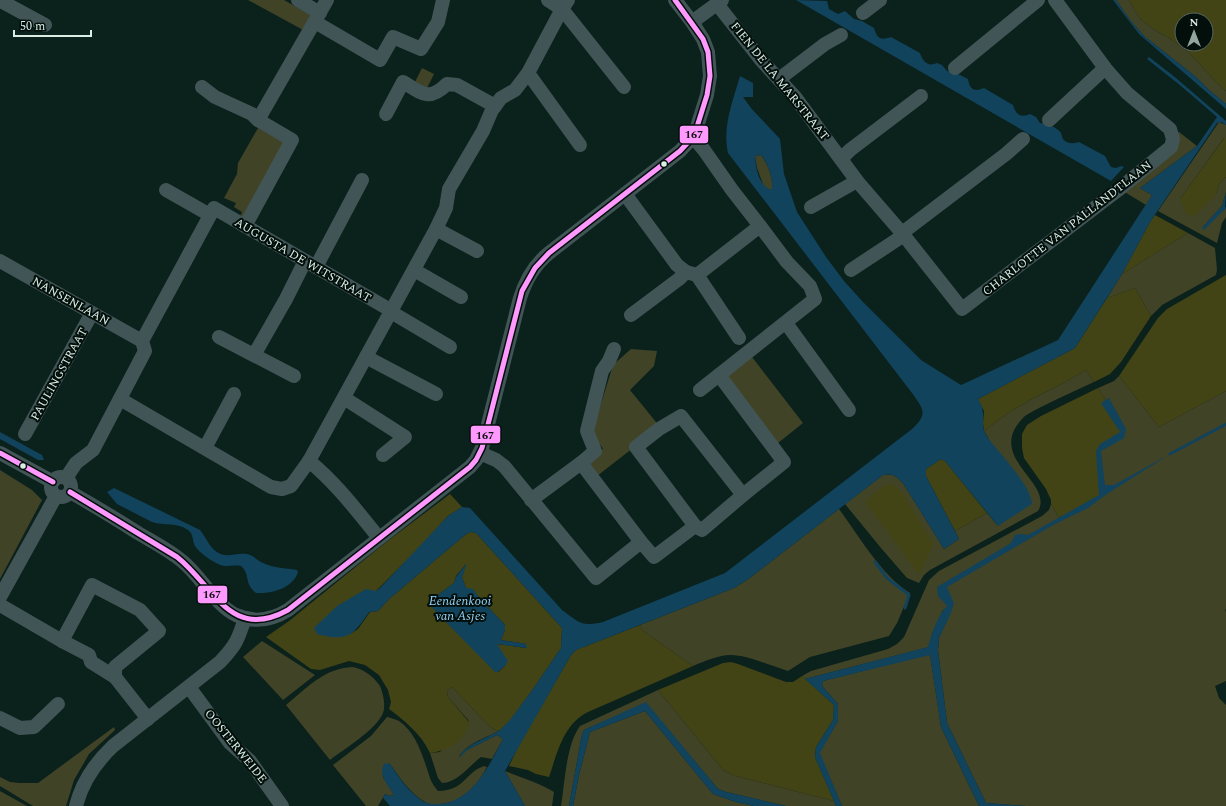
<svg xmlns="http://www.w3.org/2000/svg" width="1226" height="806" font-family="Spectral,serif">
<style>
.green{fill:#414327}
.forest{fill:#434416;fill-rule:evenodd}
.water{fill:#11435c;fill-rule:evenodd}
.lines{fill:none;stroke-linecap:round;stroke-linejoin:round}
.stream{stroke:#11435c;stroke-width:3}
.minor{stroke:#415556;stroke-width:14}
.bus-1-casing{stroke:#030f0b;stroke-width:8}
.bus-1{stroke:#f9f;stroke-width:5}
.bus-dot{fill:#daeee6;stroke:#030f0b;stroke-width:1.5}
.labels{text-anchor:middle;stroke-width:4;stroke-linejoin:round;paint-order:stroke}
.street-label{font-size:12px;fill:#daeee6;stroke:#030f0b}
.water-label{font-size:13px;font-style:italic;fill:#94d0f6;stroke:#030f0b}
.line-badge{stroke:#030f0b;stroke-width:1.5}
.pale-badge-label{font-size:11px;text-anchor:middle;font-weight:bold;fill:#111}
</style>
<rect width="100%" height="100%" fill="#0b211c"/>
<g class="green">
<path d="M248 0H284L314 17 305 31Z"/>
<path d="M1116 0H1129C1133 6 1136 14 1141 19 1153 31 1169 36 1182 47 1199 60 1210 78 1226 91V104L1210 91 1196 77 1144 36 1130 20Z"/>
<path d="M422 68 434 74 427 88 415 82Z"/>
<path d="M1219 122 1226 125V138H1224L1180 199 1216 194 1219 184 1226 177V192L1222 206 1202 228 1225 209 1226 206V217L1222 223 1217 243 1158 211Z"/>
<path d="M258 128 286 144 245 218 239 219 242 212 234 207 236 203 224 198 237 174 238 163Z"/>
<path d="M1179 132 1197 146 1140 188 1152 195 1146 205 1123 191 1175 133Z"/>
<path d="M761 155C768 165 773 176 772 189H769L764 187 757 168 755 156Z"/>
<path d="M1188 233 1215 248 1217 270 1216 275 1162 305 1151 316 1135 288 1107 298 1122 274Z"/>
<path d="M631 349 657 351 654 366 630 390 660 427 597 476 586 462 603 449 592 433 613 365Z"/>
<path d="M752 357 803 423 778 443 726 377Z"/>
<path d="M1086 370 1094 382C1076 390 1057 399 1039 408 1034 411 1029 413 1025 416 982 457 1055 482 1038 511L930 570 924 575 919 583 907 578 881 548 845 504 883 475C893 473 896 476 903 483L944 549 959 539 955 531 987 513 998 526 990 441 984 431C992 425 999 419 1007 414 1032 397 1061 386 1086 370Z"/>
<path d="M1119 376 1159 427 1226 391V609L1225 610 1226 612V681L1215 686 1219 698 1226 705V806H1026L986 803 947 723 938 650 939 638 950 613 943 610 932 634 929 647 805 679 802 676 811 671 888 649 897 644 904 637 929 580 939 571 1042 516 1049 510 1051 504 1059 518 1100 447 1125 430 1098 388 1114 381Z"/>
<path d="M0 470 32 490 42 500 0 579Z"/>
<path d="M839 509C859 536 882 576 910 593L897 623 889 636 810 657 788 671C772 666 747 655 731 655 718 655 705 661 693 666L642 630 640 625 734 588 747 580Z"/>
<path d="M262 641 315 675 283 700 243 657Z"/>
<path d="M930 654 941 727 979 806H842L819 753 838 721V704L822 686 823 681Z"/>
<path d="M353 667C365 670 373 676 380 686 383 693 386 706 383 713 376 730 344 749 330 760L286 705C307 688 324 668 353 667Z"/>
<path d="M452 687 490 727 493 729 499 731C485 738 466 744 459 757L467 750 497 735 503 739 492 759 481 757C469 766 457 783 442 783L438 778 430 753 440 752 469 721 448 697 447 691Z"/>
<path d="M658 690 723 770 735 776 834 801 836 806H786L726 792 718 789 646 703 584 730 582 734 569 806H561C565 782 566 745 580 726Z"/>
<path d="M645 711 713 794 736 802 754 806H573L579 775 590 732Z"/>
<path d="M387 717C391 718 395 719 399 721 413 730 421 750 426 766 430 777 430 782 438 791 466 790 464 773 484 766L487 767C478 785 461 803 440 804 435 804 429 805 425 802 410 794 399 776 389 763L383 777 394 795 390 796 385 794 378 806H366L333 765 371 736Z"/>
<path d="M114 727 115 730 89 754 74 780 66 806H33L0 786V777L10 782 19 783H38Z"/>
<path d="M505 771C521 778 540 783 554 792L552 806H525Z"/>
<path d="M0 791 27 806H0Z"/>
</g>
<g class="forest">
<path d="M1129 0H1226V91C1210 78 1199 60 1182 47 1169 36 1153 31 1141 19 1136 14 1133 6 1129 0ZM1182 20H1206V44H1182Z"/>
<path d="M1225 137 1226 138V177L1219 184 1216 194 1212 199 1194 216 1186 214 1180 199Z"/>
<path d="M1155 215 1188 233 1122 274 1150 222Z"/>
<path d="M1226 275V391L1159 427 1119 376 1158 318 1167 309Z"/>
<path d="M1135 288 1151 316 1121 362 1110 374 1094 382 1086 370C1061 386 1032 397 1007 414 999 419 992 425 984 431L983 423 984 411 978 399 1075 348 1107 298Z"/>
<path d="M1098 388 1125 430 1100 447 1103 494 1059 518 1051 504V500L1046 489 1024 458 1022 448V434L1027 425 1041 416Z"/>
<path d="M941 459 945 461 987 513 955 531 926 476V469Z"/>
<path d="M893 484 901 491 934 544 919 575 865 502 883 486Z"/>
<path d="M450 494 462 507 448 516 415 552 376 591 350 634 358 629 370 612 378 611 389 599 465 535 470 532 476 533 562 628 561 648 533 689 510 721 499 731 493 729 490 727 452 687 447 691 448 697 469 722C466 741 448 751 430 753 422 735 404 720 389 709L391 702 388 690 379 675 365 665 349 661 320 670 311 669 266 637 289 621 385 543ZM466 564 462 577 466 588 478 596 481 606 488 607 505 625V630L501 640 526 644V648L497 644 505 666 498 672 435 597 454 583 456 576Z"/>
<path d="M640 625 642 630 693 666 588 712C563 724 557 754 549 777L536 774 528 770 509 766 518 747 571 655 576 650Z"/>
<path d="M731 662 738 664 786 682H793L802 676 834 705 833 720 816 747 815 757 834 801 735 776 723 770 658 690 723 663Z"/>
</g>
<g class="water">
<path d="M796 0 827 1 829 9 838 14 845 11 854 19 862 21 874 28C877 38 880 41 891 37L920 53C923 62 928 67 937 63L942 65 947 71 954 72 968 79C970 90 974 92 984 88L1013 105C1016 115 1021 118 1030 114L1036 117 1040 123C1046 123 1057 127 1061 133 1062 135 1062 138 1063 139 1067 144 1073 144 1079 142L1105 156 1111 167 1116 168 1121 166 1124 167 1111 181Z"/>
<path d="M1113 0H1116L1130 20 1144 36 1196 77 1210 91 1226 104V109L1139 34Z"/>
<path d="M1149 57 1176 78 1226 121V125L1221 122 1217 123 1150 222 1122 274 1075 348 978 399C988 414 979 423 986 435 998 453 1030 483 1032 504L998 526 945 461 941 459 926 469V476L959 539 944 549 903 483C896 476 893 473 883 475L747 580 734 588 576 650 571 655 505 771 525 806H390L383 798 385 794 390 796 394 795C388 785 378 775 384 764L389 763C399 777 409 793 424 802 429 804 434 804 439 804 472 802 489 766 503 739L497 735 467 750 458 759 463 751 473 744 499 731 510 720 533 689 561 648 562 628 476 533 470 532 465 535 389 599 378 611 369 612C353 636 347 642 317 634L314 628 337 606 366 589 376 591 380 588 448 516 462 507 470 508 562 610C580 623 581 627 603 622L725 573 912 429C928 414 924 410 912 393L728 153C722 127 733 101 740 76L753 83V97H743L751 108 780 139 784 174 797 212 826 257 844 281 863 302 921 360 961 385 1058 340 1152 195 1140 188 1197 146 1217 117 1181 86 1147 59ZM761 155C768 164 773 177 772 189H769C758 183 756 168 755 156Z"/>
<path d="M1226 192 1225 209 1204 230 1202 228 1222 206Z"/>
<path d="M1109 398 1126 429 1124 438 1101 451 1105 485H1114L1170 454 1107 494 1088 508 1053 525 947 587 954 603 951 613 939 638 938 650 947 723 986 803 1026 806H979L941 727 930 655 823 681 822 686 838 704V721L820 753 842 806H836L815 757 816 747 833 720 834 705 805 679 928 647C932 633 937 616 947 606L938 596 937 587 1011 543 1015 535 1021 534 1028 535 1099 495 1096 451 1100 444 1120 432 1101 403Z"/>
<path d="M0 432 42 455 44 460H38L0 439Z"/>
<path d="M114 488 200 530C206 537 209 547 217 552 227 559 236 552 247 554 253 555 258 561 263 563 274 568 285 568 297 570L298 572C293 588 272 594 256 593 243 582 251 575 241 566 236 565 231 566 225 566 218 566 199 553 195 546 192 541 194 534 188 530 177 522 164 526 152 522L117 504 107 492Z"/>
<path d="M467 563 462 577 466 588 473 589 478 596 481 606 488 607 505 625V630L501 640 526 644 527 648 497 644 508 661 505 666 496 673 436 612 432 607 435 597 454 583 456 577Z"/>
<path d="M646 702 718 789 726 792 786 806H754L736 802 713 794 645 711 590 732 579 775 573 806H569L582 734 584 730Z"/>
</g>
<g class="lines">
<g class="stream">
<path d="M1170 454 1226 424"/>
<path d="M875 562 887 578 909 595 905 608"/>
</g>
<g class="minor">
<path d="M298 0 320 13"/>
<path d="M548 0 562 9 624 87"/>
<path d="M1 1 45 25"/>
<path d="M717 4 761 60 795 97 857 181 902 233 962 309 1118 190 1171 147 1173 139 1170 129 1127 93 1105 68 1055 0"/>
<path d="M863 13 880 0"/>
<path d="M315 22 380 60 393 37 421 49 438 22 443 0"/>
<path d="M692 22 722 0"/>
<path d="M955 68 1038 0"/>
<path d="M528 73 580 145"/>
<path d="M779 79 825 44 841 35"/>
<path d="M202 87 215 97 252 114 258 120 292 140 245 226"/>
<path d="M386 114 403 82C421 93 429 102 447 84L457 85 495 106"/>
<path d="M258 120 327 0"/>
<path d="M1049 120 1105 68"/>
<path d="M693 137 704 150 732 190 760 226"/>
<path d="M841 159 850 150 921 96"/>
<path d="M166 190 210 215"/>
<path d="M625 194 677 265 686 272"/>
<path d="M811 207 857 181"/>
<path d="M436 229 477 251"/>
<path d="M0 261 142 341"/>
<path d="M316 267 362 180"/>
<path d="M414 270 461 297"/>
<path d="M851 270 898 239 902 233 1006 154 1023 139"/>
<path d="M697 275 739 338"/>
<path d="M391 312 450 347"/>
<path d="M631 315 679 279 686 272 697 275 760 226 787 262 810 286 815 299 700 390"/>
<path d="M786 323 849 410"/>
<path d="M219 337 294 376"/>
<path d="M254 355 286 299 305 261"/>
<path d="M366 357 436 394"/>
<path d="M344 398 405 437 383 455"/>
<path d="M120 399 271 487 282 489 291 486 309 461 436 229 446 208 449 189 483 131 492 110 501 98 515 90 528 73 562 9 568 0"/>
<path d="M25 434 92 313"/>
<path d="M205 448 234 394"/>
<path d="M0 453 53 482"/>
<path d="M480 453 496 460 504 466 596 578 641 542 654 557 695 526 702 530 743 495 784 462 719 375"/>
<path d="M309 461C336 483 357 511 379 538"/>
<path d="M581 463 641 542"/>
<circle cx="61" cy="487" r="10"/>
<path d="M66 478 76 463 93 450 145 351 142 341 214 208 392 311"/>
<path d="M70 492C93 505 116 519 138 533 153 542 169 550 182 561 201 576 215 605 236 615 254 623 272 620 288 610L470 467 476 460 482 448 520 298C526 279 534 265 549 253L680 151 693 137 696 130 707 95 710 76 708 52 703 39 692 22 675 0"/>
<path d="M531 500 581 463 595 451 587 431 602 371 609 361 614 349"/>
<path d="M695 526 636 447 659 429 681 416 743 495"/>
<path d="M0 597 56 496"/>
<path d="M0 605 62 641 89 655 91 662 115 677 148 719"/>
<path d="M62 641 92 585 140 610 159 631 115 667V677"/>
<path d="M189 687 230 743 250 761 282 806"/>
<path d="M0 718 20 728 34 727 58 704"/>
<path d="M76 806C82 782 95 763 113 746L220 662C236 645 238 640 245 618"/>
</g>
<g class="bus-1-casing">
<g id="bus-1">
<path d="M0 453 53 482"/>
<path d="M70 492 177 557C214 586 230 642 288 610L470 467 476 460 482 448 522 291 535 268 549 253 680 151 693 137 696 130 707 95 710 76 708 52 703 39 675 0"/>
</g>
</g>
<use href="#bus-1" class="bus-1"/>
</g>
<g class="bus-dot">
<circle cx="664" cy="164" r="3.5"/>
<circle cx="23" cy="466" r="3.5"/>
</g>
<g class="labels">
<g class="street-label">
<text transform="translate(780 81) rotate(51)" y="4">FIEN DE LA MARSTRAAT</text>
<text transform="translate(1067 228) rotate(-38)" y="4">CHARLOTTE VAN PALLANDTLAAN</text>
<text transform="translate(303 260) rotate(30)" y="4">AUGUSTA DE WITSTRAAT</text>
<text transform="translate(71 301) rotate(29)" y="4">NANSENLAAN</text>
<text transform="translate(59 374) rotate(-61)" y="4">PAULINGSTRAAT</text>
<text transform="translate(236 746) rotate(51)" y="4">OOSTERWEIDE</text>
</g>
<g class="water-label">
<text x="460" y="605">Eendenkooi<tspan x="460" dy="15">van Asjes</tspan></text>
</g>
</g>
<g class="line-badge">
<rect x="679" y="125" width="30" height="19" rx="4" fill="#f9f"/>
<rect x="470" y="425" width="31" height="19" rx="4" fill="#f9f"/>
<rect x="197" y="585" width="31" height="19" rx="4" fill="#f9f"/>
</g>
<g class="pale-badge-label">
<text x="694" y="138">167</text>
<text x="485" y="439">167</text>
<text x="212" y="598">167</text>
</g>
<g transform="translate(1194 32)"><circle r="19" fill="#030f0b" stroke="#596863"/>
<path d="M0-3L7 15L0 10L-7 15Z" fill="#92a69f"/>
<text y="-6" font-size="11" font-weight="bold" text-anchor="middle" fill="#daeee6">N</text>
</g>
<path d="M14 30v6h77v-6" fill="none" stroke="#daeee6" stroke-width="2"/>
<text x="20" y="30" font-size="12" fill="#daeee6" stroke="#030f0b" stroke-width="3" paint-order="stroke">50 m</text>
</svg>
